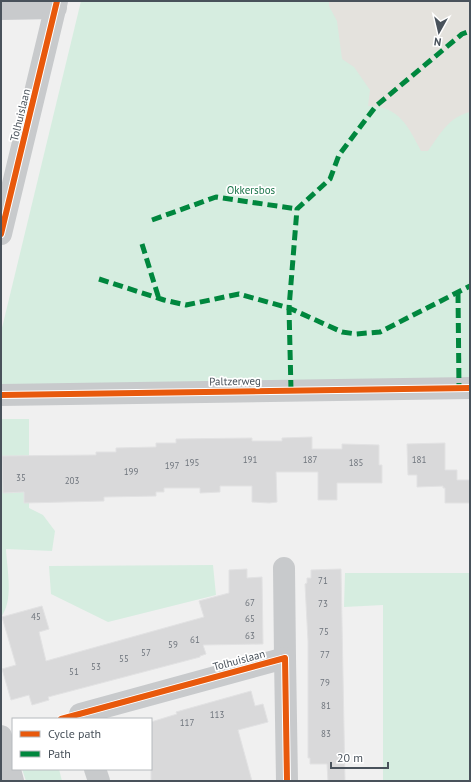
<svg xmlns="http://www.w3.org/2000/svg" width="471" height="782" font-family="'PT Sans',sans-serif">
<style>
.green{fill:#d6ede0}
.sand{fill:#e4e2dd}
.building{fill:#d9d9da;stroke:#e2e2e3}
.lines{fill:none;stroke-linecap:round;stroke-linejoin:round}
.minor{stroke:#c8cacc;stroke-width:22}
.quiet{stroke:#00873e;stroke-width:5;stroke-dasharray:10 5;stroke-linecap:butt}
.cycleway-casing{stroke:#fff;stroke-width:8}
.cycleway{stroke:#e8590c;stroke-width:6}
.labels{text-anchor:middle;stroke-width:3.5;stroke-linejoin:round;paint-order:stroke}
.number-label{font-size:9px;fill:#6e747c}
.street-label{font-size:11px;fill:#49525b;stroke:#fff}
.park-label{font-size:11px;fill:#1f774d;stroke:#fff}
</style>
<rect width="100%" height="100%" fill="#f0f0f0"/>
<g class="green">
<path d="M81 1H470V385L1 388V332Z"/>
<path d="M1 419H29V508L43 515 55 531 52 551 6 549C7 570 14 600 1 617Z"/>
<path d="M213 565 216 595 108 622 51 594 49 566Z"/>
<path d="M345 573H470V781H383V605L344 607Z"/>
<path d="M22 769H59L62 781H26Z"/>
</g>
<path class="sand" d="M329 1H470V112C449 117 440 134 428 151H421C408 126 399 106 368 106L370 90 354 67 342 59 337 21 329 6Z"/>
<g class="building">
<path d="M312 437V449H342V444L379 445V465H382V483H337V500H318V472H276L277 502 269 503 252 502V486H220V492L200 493V488H164V492H156V496L104 497V501L24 503V492L3 493 2 456 96 455V452H116V448L156 447V443H176V439L252 438V441H282V438Z"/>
<path d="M445 443V470H457V480H470V503H445V488H443V486L417 487V475H408L407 444Z"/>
<path d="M247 569V578L262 577 263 644 203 645 206 654 200 656V657L48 697 49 700 32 705 29 695 11 700 2 669 16 665 2 617 42 606 49 629 39 632 46 661 204 617 199 601 229 593V570Z"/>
<path d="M341 569 345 781H328L327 764H310V758H308V641L305 584 307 583V578H311V570Z"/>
<path d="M251 691 255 706 263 704 268 722 238 730 252 781H151V722L177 714 176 712Z"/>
</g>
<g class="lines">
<g class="minor">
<path d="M1 9 56 8"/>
<path d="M1 234 57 1"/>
<path d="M1 395 470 388"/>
<path d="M284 568 285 658"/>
<path d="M81 719 80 714 285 658 287 781"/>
<path d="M1 736 13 781"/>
<path d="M95 769 99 781"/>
</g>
<g class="quiet">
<path d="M152 220 216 197 297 209"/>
<path d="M142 244 159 299"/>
<path d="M99 279 164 300 186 305 239 294 289 308 342 332 356 334 380 332 470 286"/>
<path d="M458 293 459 388"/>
<path d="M291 390 289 308 297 209 330 179 339 155 376 106 462 34 470 31"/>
</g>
<g class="cycleway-casing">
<g id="cycleway">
<path d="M1 234 57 1"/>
<path d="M1 395 470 388"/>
<path d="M61 719 285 658 287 781"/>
</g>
</g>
<use href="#cycleway" class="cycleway"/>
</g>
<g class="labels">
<g class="number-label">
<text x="250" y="463">191</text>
<text x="310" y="463">187</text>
<text x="419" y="463">181</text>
<text x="192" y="466">195</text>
<text x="356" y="466">185</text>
<text x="172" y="469">197</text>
<text x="131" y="475">199</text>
<text x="21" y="481">35</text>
<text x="72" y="484">203</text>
<text x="323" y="584">71</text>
<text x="250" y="606">67</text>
<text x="323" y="607">73</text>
<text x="36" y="620">45</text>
<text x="250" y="622">65</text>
<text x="324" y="635">75</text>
<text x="250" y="639">63</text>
<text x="195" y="643">61</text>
<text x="173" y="648">59</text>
<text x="146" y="656">57</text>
<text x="325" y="658">77</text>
<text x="124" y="662">55</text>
<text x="96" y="670">53</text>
<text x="74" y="675">51</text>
<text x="325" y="686">79</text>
<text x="326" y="709">81</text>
<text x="217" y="718">113</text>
<text x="187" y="726">117</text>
<text x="326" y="737">83</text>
</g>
<g class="street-label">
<text transform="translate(20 115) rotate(-76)" y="4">Tolhuislaan</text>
<text transform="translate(235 381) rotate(-1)" y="4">Paltzerweg</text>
<text transform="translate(239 660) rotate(-15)" y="4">Tolhuislaan</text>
</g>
<g class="park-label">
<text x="251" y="194">Okkersbos</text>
</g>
</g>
<rect width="471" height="782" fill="none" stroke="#49525b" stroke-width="4"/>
<rect x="12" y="718" width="140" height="52" fill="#ffffff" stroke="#b6babd"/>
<rect x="20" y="731" width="20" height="6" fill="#e8590c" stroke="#b6babd"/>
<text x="48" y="738" font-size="12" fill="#49525b">Cycle path</text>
<rect x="20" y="751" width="20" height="6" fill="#00873e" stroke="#b6babd"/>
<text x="48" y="758" font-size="12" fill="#49525b">Path</text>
<g transform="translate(439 32) rotate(188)" stroke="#ffffff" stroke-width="3" paint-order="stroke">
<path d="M0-3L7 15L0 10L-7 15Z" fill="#49525b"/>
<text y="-6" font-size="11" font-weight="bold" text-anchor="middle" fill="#49525b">N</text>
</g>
<path d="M331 762v6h57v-6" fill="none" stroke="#49525b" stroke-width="2"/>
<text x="337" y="762" font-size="12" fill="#49525b" stroke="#ffffff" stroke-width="3" paint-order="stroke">20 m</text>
</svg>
